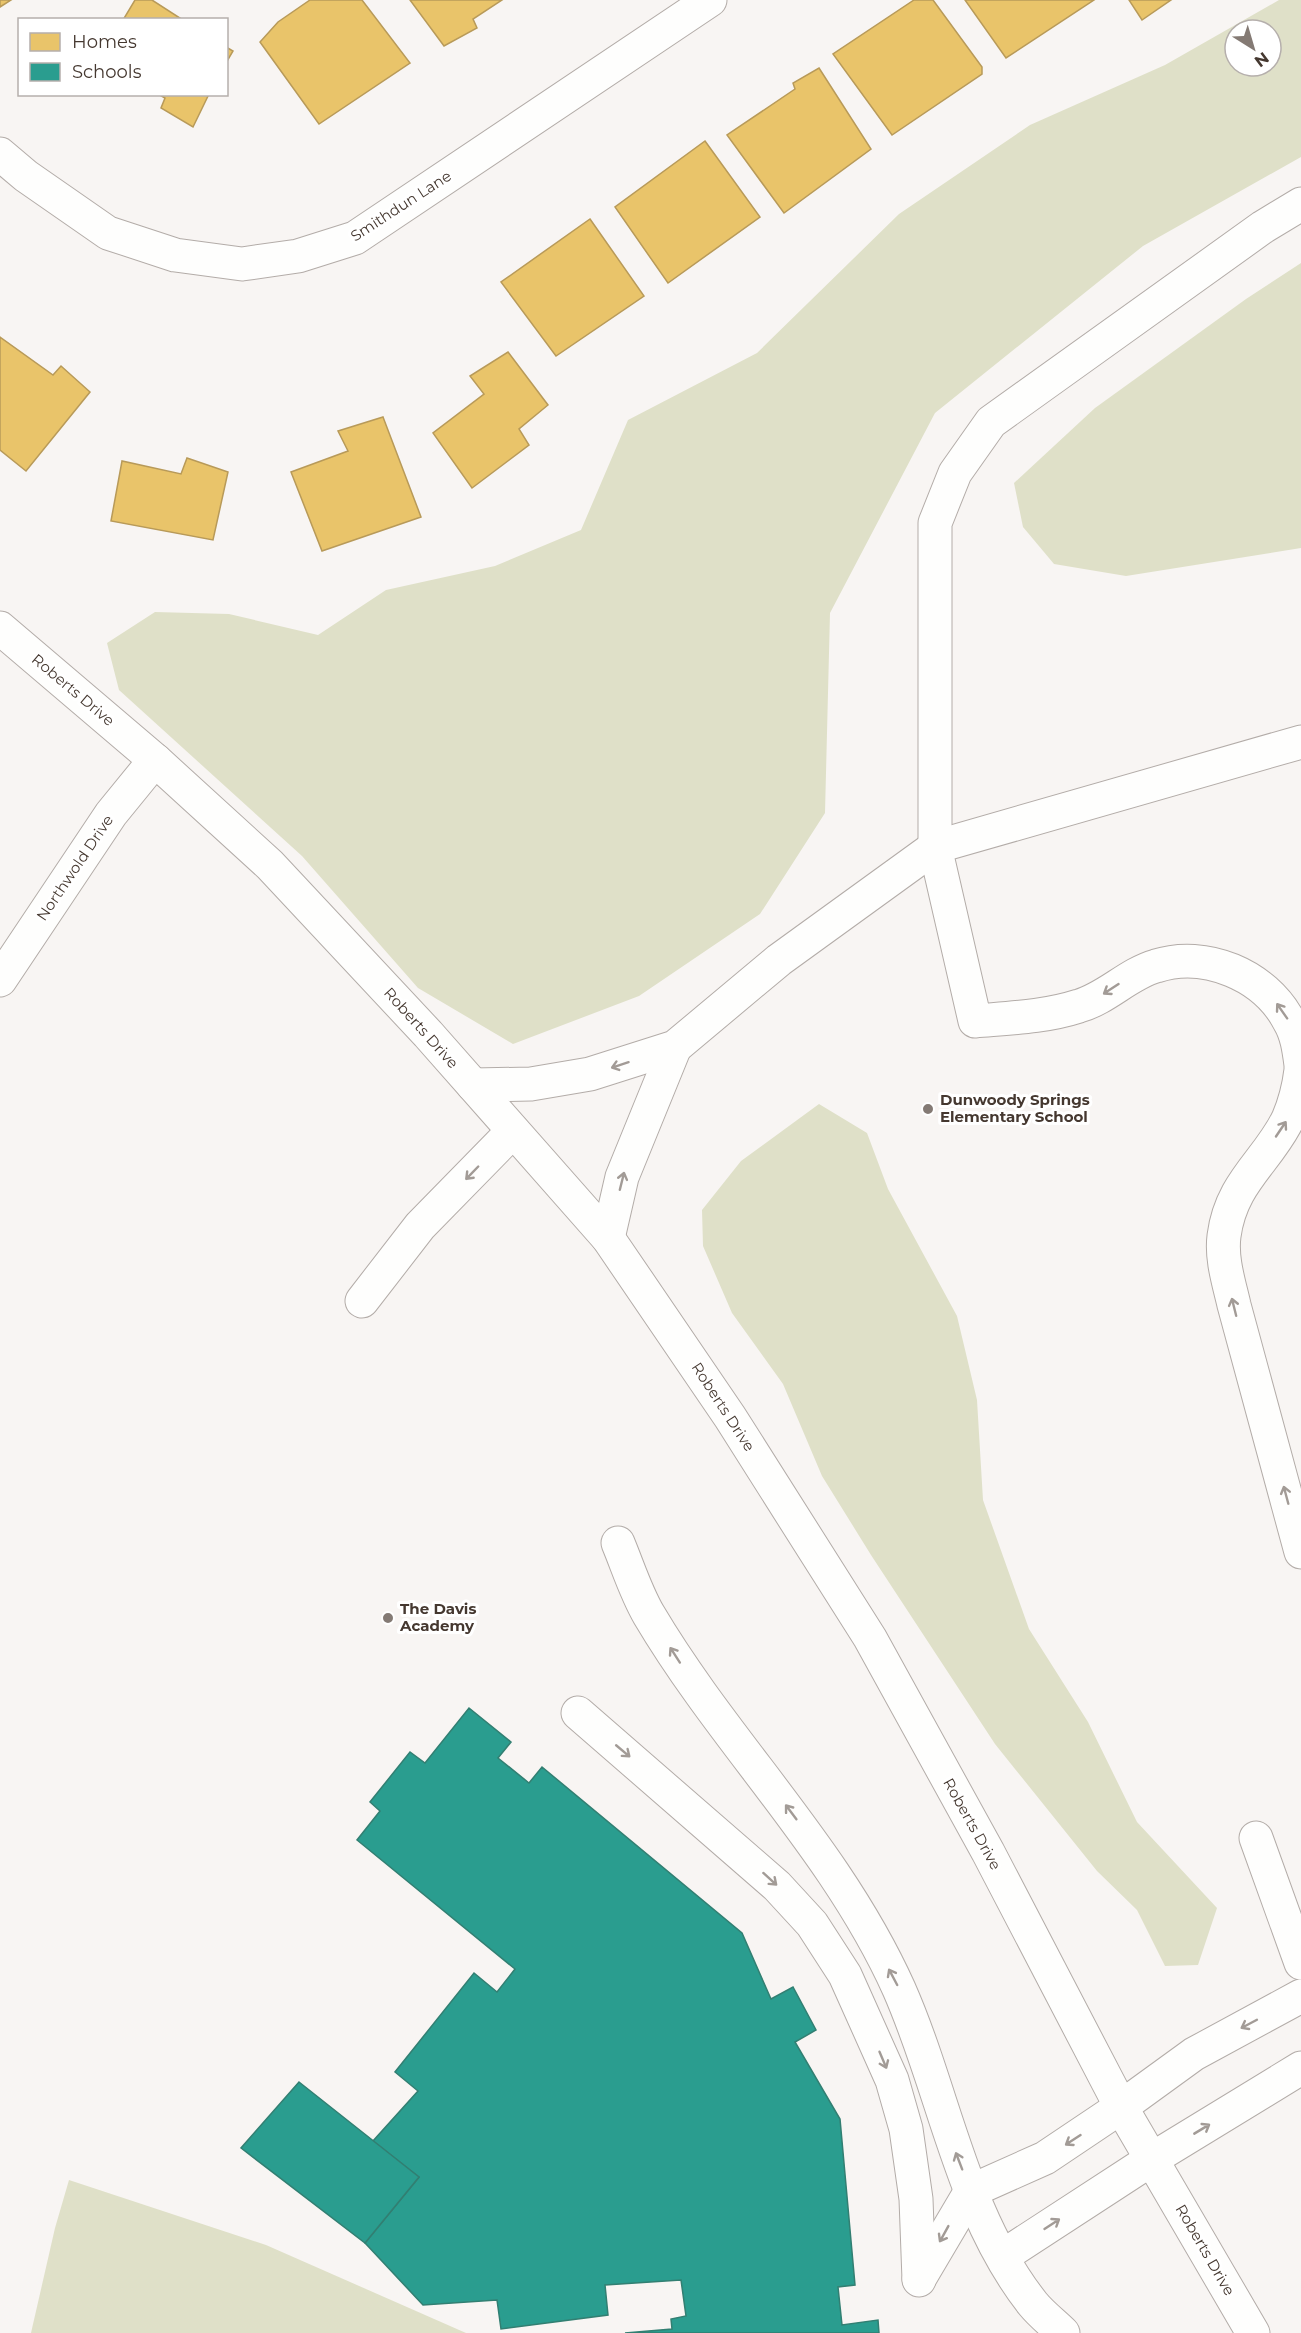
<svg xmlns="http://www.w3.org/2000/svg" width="1301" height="2333" font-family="Montserrat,sans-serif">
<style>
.green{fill:#dfe0c8;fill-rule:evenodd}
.homes{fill:#e9c46a;stroke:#b89a59;stroke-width:1.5}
.schools{fill:#2a9d8f;stroke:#327f72;stroke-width:1.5}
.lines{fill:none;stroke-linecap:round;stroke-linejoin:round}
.minor-casing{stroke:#b3aca8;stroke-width:35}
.minor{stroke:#fefefd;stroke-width:33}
.oneway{stroke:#a29b96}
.poi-dot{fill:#847a74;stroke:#fff;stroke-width:2}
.labels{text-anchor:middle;stroke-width:6;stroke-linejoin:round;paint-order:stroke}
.street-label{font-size:15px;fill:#453830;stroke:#fff}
.poi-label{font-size:15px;font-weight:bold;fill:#453830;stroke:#fff;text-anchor:start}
</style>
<rect width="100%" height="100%" fill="#f8f5f3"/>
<g class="green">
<path d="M1279 0H1301V157L1143 246 935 413 830 613 825 813 760 914 639 996 513 1044 418 988 302 856 119 690 107 643 155 612 229 614 318 635 386 590 495 566 581 530 628 420 757 353 899 214 1030 125 1165 65ZM1235 30H1271V66H1235Z"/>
<path d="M1301 263V548L1126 576 1054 564 1023 527 1014 483 1095 408 1246 299Z"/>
<path d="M819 1104 867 1133 888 1189 957 1316 977 1400 983 1500 1029 1629 1088 1722 1137 1822 1217 1908 1198 1965 1165 1966 1137 1910 1097 1871 995 1744 871 1555 822 1476 783 1384 732 1313 703 1246 702 1210 741 1161Z"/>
<path d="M69 2180 266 2245 466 2333H31L55 2228Z"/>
</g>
<g class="homes">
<path d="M0 0H11L0 7Z"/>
<path d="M135 0H152L183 20H123Z"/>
<path d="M310 0H362L410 63 319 124 260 42 278 22Z"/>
<path d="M410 0H502L473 19 477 28 444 46Z"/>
<path d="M914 0H933L982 67V74L892 135 833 54Z"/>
<path d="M965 0H1094L1006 58Z"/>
<path d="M1129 0H1171L1142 20Z"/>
<path d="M226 47 233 51 226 63Z"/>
<path d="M819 68 871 149 784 213 727 135 795 89 793 83Z"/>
<path d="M158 94H209L193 127 161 108 165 98Z"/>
<path d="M705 141 760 217 668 283 615 207Z"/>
<path d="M590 219 644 296 556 356 501 282Z"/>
<path d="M0 337 53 375 61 366 90 392 26 471 0 450Z"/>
<path d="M508 352 548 405 519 429 529 445 472 488 433 433 484 394 470 376Z"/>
<path d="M383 417 421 517 322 551 291 472 348 451 338 431Z"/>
<path d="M187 458 228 472 213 540 111 521 122 461 181 474Z"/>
</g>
<g class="schools">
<path d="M469 1708 511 1742 498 1758 529 1783 542 1767 742 1933 771 1999 793 1987 816 2030 795 2042 840 2119 855 2285 838 2287 842 2325 878 2320 879 2333H625L672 2329 671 2319 686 2316 681 2280 605 2285 608 2315 501 2329 497 2300 423 2305 365 2243 419 2177 373 2141 418 2091 395 2072 474 1973 497 1992 515 1969 357 1840 380 1811 370 1802 410 1752 425 1763Z"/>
<path d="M299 2082 419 2177 365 2243 241 2148Z"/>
</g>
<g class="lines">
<g class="minor-casing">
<g id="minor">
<path d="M0 154 26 176 108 233 175 255 242 264 298 256 355 238 710 0"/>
<path d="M1301 204 1263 227 991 422 955 473 935 523V847L975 1021C1010 1018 1045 1017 1079 1006 1107 998 1128 974 1156 966 1205 950 1265 975 1289 1021 1297 1034 1299 1050 1301 1065"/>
<path d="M0 628 155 760 270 865 428 1034 608 1238 730 1417 870 1638 988 1852 1121 2107 1253 2333"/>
<path d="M0 980 111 814 155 760"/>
<path d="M1301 1070C1299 1086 1295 1103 1288 1119 1267 1162 1231 1182 1224 1236 1221 1259 1229 1283 1234 1305L1301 1552"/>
<path d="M473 1085 531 1084 590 1074 675 1047 779 960 935 847 1301 742"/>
<path d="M608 1238 622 1177 675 1047"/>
<path d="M362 1301 420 1226 513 1131"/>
<path d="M618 1543C628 1567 636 1593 649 1615 726 1745 836 1849 899 1989 945 2093 961 2213 1033 2304 1042 2315 1054 2324 1063 2333"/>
<path d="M578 1713 777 1886 812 1924 845 1975 892 2080 906 2129 916 2199 919 2280"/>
<path d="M1256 1838 1301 1963"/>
<path d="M1003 2256 1152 2159 1301 2068"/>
<path d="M919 2279 971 2191 1045 2158 1121 2107 1194 2054 1301 1996"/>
</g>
</g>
<use href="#minor" class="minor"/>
</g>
<defs><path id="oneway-shaft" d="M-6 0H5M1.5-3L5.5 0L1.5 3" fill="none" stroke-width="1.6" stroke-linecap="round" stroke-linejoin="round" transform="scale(1.5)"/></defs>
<g class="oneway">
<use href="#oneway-shaft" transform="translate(1111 989) rotate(147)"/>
<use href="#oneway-shaft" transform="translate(1282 1011) rotate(-125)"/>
<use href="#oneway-shaft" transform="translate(620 1065) rotate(162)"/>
<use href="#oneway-shaft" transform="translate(1281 1129) rotate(-56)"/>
<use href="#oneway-shaft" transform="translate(472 1173) rotate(134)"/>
<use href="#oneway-shaft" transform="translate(622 1181) rotate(-76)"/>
<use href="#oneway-shaft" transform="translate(1234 1307) rotate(-104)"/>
<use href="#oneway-shaft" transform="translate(1286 1495) rotate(-105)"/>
<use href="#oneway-shaft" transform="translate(675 1655) rotate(-123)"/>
<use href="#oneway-shaft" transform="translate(623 1751) rotate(40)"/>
<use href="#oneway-shaft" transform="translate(791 1812) rotate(-127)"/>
<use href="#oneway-shaft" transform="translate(770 1879) rotate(42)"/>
<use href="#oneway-shaft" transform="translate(893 1977) rotate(-118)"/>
<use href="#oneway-shaft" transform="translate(1249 2024) rotate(152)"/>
<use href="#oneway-shaft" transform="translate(883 2060) rotate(67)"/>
<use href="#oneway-shaft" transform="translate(1202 2129) rotate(-31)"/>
<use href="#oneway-shaft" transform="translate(1073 2140) rotate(147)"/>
<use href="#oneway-shaft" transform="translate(959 2161) rotate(-111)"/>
<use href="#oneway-shaft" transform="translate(1052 2224) rotate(-33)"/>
<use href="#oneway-shaft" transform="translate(944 2234) rotate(119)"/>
</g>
<g class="poi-dot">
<circle cx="928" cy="1109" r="6"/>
<circle cx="388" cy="1618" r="6"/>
</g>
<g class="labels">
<g class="street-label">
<text transform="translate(401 206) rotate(-33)" y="5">Smithdun Lane</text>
<text transform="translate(73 690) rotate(40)" y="5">Roberts Drive</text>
<text transform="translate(75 868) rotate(-56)" y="5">Northwold Drive</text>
<text transform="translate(421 1028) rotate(48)" y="5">Roberts Drive</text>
<text transform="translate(723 1407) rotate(57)" y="5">Roberts Drive</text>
<text transform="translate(972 1824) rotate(61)" y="5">Roberts Drive</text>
<text transform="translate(1205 2250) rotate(60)" y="5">Roberts Drive</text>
</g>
<g class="poi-label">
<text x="940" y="1105">Dunwoody Springs<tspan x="940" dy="17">Elementary School</tspan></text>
<text x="400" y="1614">The Davis<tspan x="400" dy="17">Academy</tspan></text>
</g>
</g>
<rect x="18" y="18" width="210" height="78" fill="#ffffff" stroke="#b5afac" stroke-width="1.5"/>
<rect x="30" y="33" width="30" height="18" fill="#e9c46a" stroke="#b5afac" stroke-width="1.5"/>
<text x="72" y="48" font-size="18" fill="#453830">Homes</text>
<rect x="30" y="63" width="30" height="18" fill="#2a9d8f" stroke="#b5afac" stroke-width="1.5"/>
<text x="72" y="78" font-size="18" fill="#453830">Schools</text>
<g transform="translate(1253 48) rotate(143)"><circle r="28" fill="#ffffff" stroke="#b5afac" stroke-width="1.5"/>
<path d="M0-4.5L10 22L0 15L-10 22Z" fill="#847a74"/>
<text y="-9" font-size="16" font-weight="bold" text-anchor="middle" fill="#453830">N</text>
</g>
</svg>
